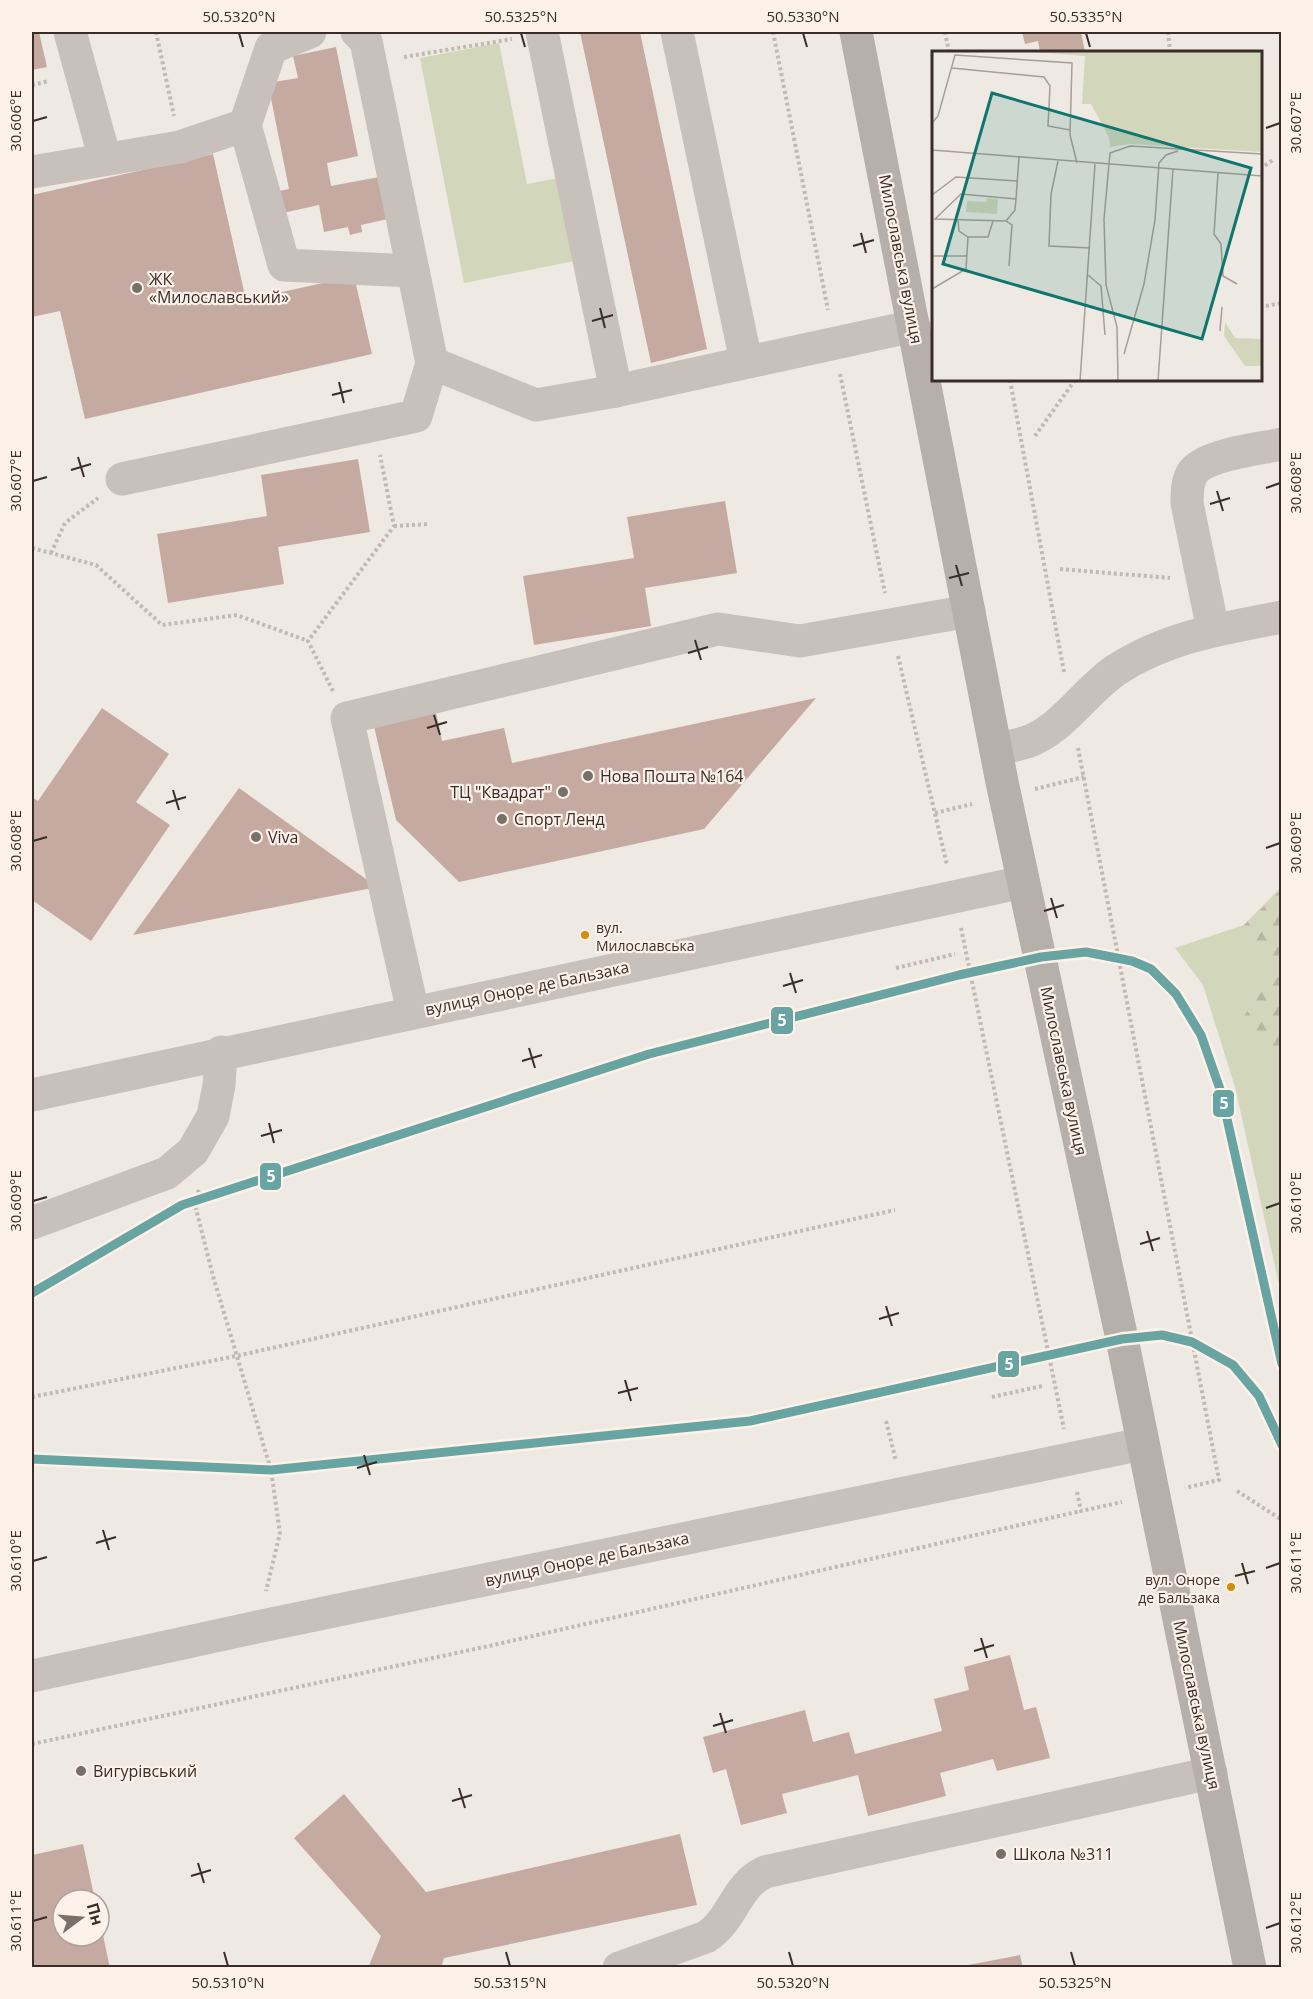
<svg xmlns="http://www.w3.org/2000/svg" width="1313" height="1999" font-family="'Open Sans',sans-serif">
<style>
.grass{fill:#d2d6bb}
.forest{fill:url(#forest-firs)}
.building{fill:#c5aaa2}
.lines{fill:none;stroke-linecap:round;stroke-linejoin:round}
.path{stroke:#c1b9b3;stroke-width:4;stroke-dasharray:3 3;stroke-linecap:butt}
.minor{stroke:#c8c0bb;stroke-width:33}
.major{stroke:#b7afaa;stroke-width:33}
.rail-1-casing{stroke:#fcf2ea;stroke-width:14}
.rail-1{stroke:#68a4a1;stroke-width:9}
.ticks{fill:none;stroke:#3a2d28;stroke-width:2}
.poi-dot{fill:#796f69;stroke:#fcf2ea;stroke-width:2}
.bus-dot{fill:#d18e08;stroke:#fcf2ea;stroke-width:2}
.labels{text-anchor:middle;stroke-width:4.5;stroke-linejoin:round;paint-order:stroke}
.bus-label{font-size:14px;fill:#3a2d28;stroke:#fcf2ea;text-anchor:start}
.street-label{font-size:16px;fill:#3a2d28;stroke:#fcf2ea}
.poi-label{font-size:16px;fill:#3a2d28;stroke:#fcf2ea;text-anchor:start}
.inset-road{fill:none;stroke:#a79e98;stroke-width:1.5}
.view{fill:#0f766e;fill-opacity:0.15;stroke:#0f766e;stroke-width:3}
.inset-edge{fill:none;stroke:#3a2d28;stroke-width:3}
.line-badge{stroke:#fcf2ea;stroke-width:2}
.badge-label{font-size:16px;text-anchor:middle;font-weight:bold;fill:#fff}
.neatline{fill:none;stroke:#3a2d28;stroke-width:2}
.ticks-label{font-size:15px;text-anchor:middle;fill:#3a2d28}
</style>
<defs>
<pattern id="forest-firs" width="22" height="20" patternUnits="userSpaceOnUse" patternTransform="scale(1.5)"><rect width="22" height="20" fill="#d2d6bb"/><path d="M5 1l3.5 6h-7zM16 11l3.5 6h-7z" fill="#b5b8a1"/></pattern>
</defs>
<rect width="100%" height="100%" fill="#efe9e3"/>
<g class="grass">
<path d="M499 43 527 184 558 178 574 261 464 283 420 58Z"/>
<path d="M1281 887V1293L1235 1087 1203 985 1175 948 1244 925Z"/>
</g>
<path class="forest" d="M1281 890V1055L1240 1022 1271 976 1244 925Z"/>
<g class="building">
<path d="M32 32H39L47 67 32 70Z"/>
<path d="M580 32H640L707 349 651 363Z"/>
<path d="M1022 32H1081L1085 52H1040L1038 41 1025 44Z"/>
<path d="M336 47 358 156 327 163 331 186 379 177 388 219 361 225 362 232 350 235 348 227 324 232 319 205 283 213 279 191 289 189 268 83 298 78 293 56Z"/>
<path d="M213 154 246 300 354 276 372 354 85 419 60 311 32 317V195Z"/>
<path d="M358 459 370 532 278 547 284 584 168 603 157 534 267 516 261 475Z"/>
<path d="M725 501 737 573 645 588 651 626 534 645 523 576 634 558 627 517Z"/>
<path d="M816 698 704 829 459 882 396 820 373 722 435 708 442 741 504 728 512 763Z"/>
<path d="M102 708 169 754 136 802 170 825 91 941 32 900V797L38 801Z"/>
<path d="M239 788 377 887 133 935Z"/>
<path d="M1010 1655 1024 1710 1036 1707 1050 1758 997 1771 993 1759 940 1773 946 1796 868 1816 858 1775 782 1794 787 1813 741 1825 726 1769 713 1773 703 1737 805 1710 813 1742 849 1732 855 1754 942 1731 934 1699 969 1690 964 1667Z"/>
<path d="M344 1794 426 1892 680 1834 697 1905 444 1958 441 1968H368L381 1936 294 1838Z"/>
<path d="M83 1844 95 1900H63V1936H99L100 1921 110 1968H32V1855Z"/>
<path d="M1020 1955 1023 1968H963V1966Z"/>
</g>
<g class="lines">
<g class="path">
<path d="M156 32 174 116"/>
<path d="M773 32 828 310"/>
<path d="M945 32 949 52"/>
<path d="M1168 32 1170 52"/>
<path d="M404 57 512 39"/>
<path d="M32 85 49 81"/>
<path d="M1260 169 1274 159"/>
<path d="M1260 307 1282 303"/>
<path d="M840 374 885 593"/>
<path d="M1010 380 1064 672"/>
<path d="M1035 436 1075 380"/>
<path d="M394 526 430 524"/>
<path d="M32 548 96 565 162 625 237 615 308 641"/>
<path d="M51 553 65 523 98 498"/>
<path d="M1060 569 1170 578"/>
<path d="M898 656 947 865"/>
<path d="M333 691 308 641 394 526 380 455"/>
<path d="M1078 748 1219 1480 1185 1488"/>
<path d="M1035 789 1084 777"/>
<path d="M935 813 972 804"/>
<path d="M961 928 1064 1429"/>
<path d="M896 968 955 954"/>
<path d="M199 1190 194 1201 213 1276 271 1470 280 1533 266 1591"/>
<path d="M32 1397 236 1356 895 1210"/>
<path d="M992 1397 1042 1386"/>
<path d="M886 1421 896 1461"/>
<path d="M1237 1491 1282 1520"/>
<path d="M1077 1492 1081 1511 1122 1502"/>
<path d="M32 1744 489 1646 1081 1511"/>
</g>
<g class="minor">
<path d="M70 32 105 159"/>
<path d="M310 32 271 48 245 125 284 265 413 271"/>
<path d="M357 32 366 41 432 363 536 405 616 391 914 326"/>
<path d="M542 32 616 391"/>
<path d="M677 32 746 361"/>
<path d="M32 172 180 147 245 125"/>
<path d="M122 479 416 416 432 363"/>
<path d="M1213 630 1187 503C1187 492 1187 481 1193 472 1207 454 1260 449 1282 444"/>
<path d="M996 750C1006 747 1017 745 1027 742 1063 729 1085 691 1116 670 1166 637 1224 628 1282 617"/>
<path d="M413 1012 347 718 718 629 800 641 969 611"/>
<path d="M32 1095 1023 882"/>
<path d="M32 1223 167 1173 193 1151 213 1116 219 1085 221 1052"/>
<path d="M32 1676 257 1627 1142 1444"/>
<path d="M619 1968 706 1937C733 1920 735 1886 765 1872L1211 1773"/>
</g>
<path class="major" d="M856 32 1002 782 1122 1339 1250 1968"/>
<g class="rail-1-casing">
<g id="rail-1">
<path d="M32 1293 182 1205 649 1054 959 975 1041 957 1086 952 1132 961 1151 969 1176 994 1201 1035 1221 1092 1282 1364"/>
<path d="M32 1459 271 1470 750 1421 1122 1339 1162 1335 1192 1342 1233 1365 1259 1396 1282 1445"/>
</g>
</g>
<use href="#rail-1" class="rail-1"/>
</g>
<path class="ticks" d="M239 33 243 47M521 33 525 47M803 33 807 47M1086 33 1090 47M33 121 47 117M1266 128 1280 123M861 233 866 253M853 246 874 240M600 308 605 328M592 321 613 315M339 382 344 403M332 395 352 390M78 457 84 477M71 470 91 464M33 481 47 477M1266 488 1280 483M1217 491 1223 511M1210 504 1230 498M956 565 962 586M949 578 969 573M695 640 701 660M688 653 708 647M434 715 440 735M427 728 447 722M173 790 179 810M166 803 186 797M33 841 47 837M1266 848 1280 843M1051 898 1057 918M1044 911 1064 905M790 973 796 993M783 986 803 980M529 1048 535 1068M522 1061 542 1055M269 1123 274 1143M261 1136 282 1130M33 1201 47 1197M1266 1208 1280 1203M1147 1231 1153 1251M1140 1244 1160 1238M886 1306 892 1326M879 1319 899 1313M625 1380 631 1401M618 1393 638 1388M364 1455 370 1475M357 1468 377 1462M103 1530 109 1550M96 1543 116 1537M33 1561 47 1557M1242 1563 1248 1584M1266 1568 1280 1563M1235 1576 1255 1571M981 1638 987 1658M974 1651 994 1645M720 1713 726 1733M713 1726 733 1720M459 1788 465 1808M452 1801 472 1795M198 1863 204 1883M191 1876 211 1870M33 1921 47 1917M1266 1928 1280 1923M224 1952 228 1966M506 1952 510 1966M789 1952 793 1966M1071 1952 1075 1966"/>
<g class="poi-dot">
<circle cx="137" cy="288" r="6"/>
<circle cx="588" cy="776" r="6"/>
<circle cx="563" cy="792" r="6"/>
<circle cx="502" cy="819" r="6"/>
<circle cx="256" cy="837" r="6"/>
<circle cx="81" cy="1771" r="6"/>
<circle cx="1001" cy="1854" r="6"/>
</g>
<g class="bus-dot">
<circle cx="585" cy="935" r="5"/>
<circle cx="1231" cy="1587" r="5"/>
</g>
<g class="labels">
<g class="bus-label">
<text x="596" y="933">вул.<tspan x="596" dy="18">Милославська</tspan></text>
<text x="1220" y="1585" text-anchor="end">вул. Оноре<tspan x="1220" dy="18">де Бальзака</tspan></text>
</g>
<g class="street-label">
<text transform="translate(901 259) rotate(79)" y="6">Милославська вулиця</text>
<text transform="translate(527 988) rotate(-12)" y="6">вулиця Оноре де Бальзака</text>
<text transform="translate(1064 1071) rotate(78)" y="6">Милославська вулиця</text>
<text transform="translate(587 1559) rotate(-12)" y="6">вулиця Оноре де Бальзака</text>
<text transform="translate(1197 1705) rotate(78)" y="6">Милославська вулиця</text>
</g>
<g class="poi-label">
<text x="149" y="285">ЖК<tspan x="149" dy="18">«Милославський»</tspan></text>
<text x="600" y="782">Нова Пошта №164</text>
<text x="551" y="798" text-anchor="end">ТЦ "Квадрат"</text>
<text x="514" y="825">Спорт Ленд</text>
<text x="268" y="843">Viva</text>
<text x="93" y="1777">Вигурівський</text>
<text x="1013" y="1860">Школа №311</text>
</g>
</g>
<g transform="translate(932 51)">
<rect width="330" height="330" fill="#efe9e3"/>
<path d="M91 0H330V101L198 93 178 96 177 86 159 53H150L153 5ZM55 147 66 148 65 163 34 161 35 150 54 151ZM293 271 303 287 330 288V315H313L292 285Z" fill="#d2d6bb"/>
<path d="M223 42 253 46 256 51 260 47 304 48 305 53 298 56 290 52 282 55 291 62 297 58 304 67 309 64 326 71V63L330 64V98L320 85 292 83 276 90 272 82 277 80 276 70 272 76 259 74 267 92 259 96 226 85 217 76 216 84 197 85 190 90 185 84 177 86 163 57 164 53H178L187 65 197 67 205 58 203 46 208 44 224 67 245 71V66L229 63 221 57 219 47Z" fill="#d2d6bb"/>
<path d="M288 29 313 31 312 41 287 39Z" fill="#d2d6bb"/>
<path class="inset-road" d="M20 17 112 26 118 35 116 75 138 79M0 72 6 65 23 4 140 12 138 84 145 112M0 99 330 125M126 110 119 143 117 195 158 197M286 122 282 183 289 193 291 225 305 233M0 144 24 126 85 130M84 148 29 143 3 168 74 170 83 159 84 148 87 106M26 169 27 180 36 186H56L61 170M74 170 80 174 77 215M0 205H35M156 224 169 235 173 284M0 238 34 218 36 186M288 280 290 256M192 303 212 233 223 169 227 112 234 104 246 100M148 330 163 113M186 330 185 276 174 234 172 168 178 102 198 95 330 103M226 330 241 118"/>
<path class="view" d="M60 42 319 117 270 288 11 213Z"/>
<rect width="330" height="330" class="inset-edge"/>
</g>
<g class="line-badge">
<rect x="770" y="1006" width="24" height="29" rx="6" fill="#68a4a1"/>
<rect x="1212" y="1089" width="23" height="29" rx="6" fill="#68a4a1"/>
<rect x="259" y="1162" width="23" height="29" rx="6" fill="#68a4a1"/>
<rect x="997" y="1350" width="23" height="28" rx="6" fill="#68a4a1"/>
</g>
<g class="badge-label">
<text x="782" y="1026">5</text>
<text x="1224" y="1109">5</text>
<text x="271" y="1182">5</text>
<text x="1009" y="1370">5</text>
</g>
<rect width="1313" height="1999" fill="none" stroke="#fcf2ea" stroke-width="66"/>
<g transform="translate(81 1918) rotate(74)"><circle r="28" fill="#fcf2ea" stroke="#aea39c" stroke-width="1.5"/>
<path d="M0-4.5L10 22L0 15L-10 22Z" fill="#796f69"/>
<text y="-9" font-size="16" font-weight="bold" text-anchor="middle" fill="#3a2d28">Пн</text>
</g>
<rect x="33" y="33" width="1247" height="1933" class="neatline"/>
<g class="ticks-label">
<text x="239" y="22">50.5320°N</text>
<text x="521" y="22">50.5325°N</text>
<text x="803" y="22">50.5330°N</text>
<text x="1086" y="22">50.5335°N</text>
<text transform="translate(16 121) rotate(-90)" y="5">30.606°E</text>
<text transform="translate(1296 123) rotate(-90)" y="5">30.607°E</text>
<text transform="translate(16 481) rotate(-90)" y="5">30.607°E</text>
<text transform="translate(1296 483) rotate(-90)" y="5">30.608°E</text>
<text transform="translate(16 841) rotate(-90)" y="5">30.608°E</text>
<text transform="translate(1296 843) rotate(-90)" y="5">30.609°E</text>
<text transform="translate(16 1201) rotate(-90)" y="5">30.609°E</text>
<text transform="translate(1296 1203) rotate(-90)" y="5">30.610°E</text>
<text transform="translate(16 1561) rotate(-90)" y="5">30.610°E</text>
<text transform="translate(1296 1563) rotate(-90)" y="5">30.611°E</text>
<text transform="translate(16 1921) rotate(-90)" y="5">30.611°E</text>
<text transform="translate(1296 1923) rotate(-90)" y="5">30.612°E</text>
<text x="228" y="1988">50.5310°N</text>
<text x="510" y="1988">50.5315°N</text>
<text x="793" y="1988">50.5320°N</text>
<text x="1075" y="1988">50.5325°N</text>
</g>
</svg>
